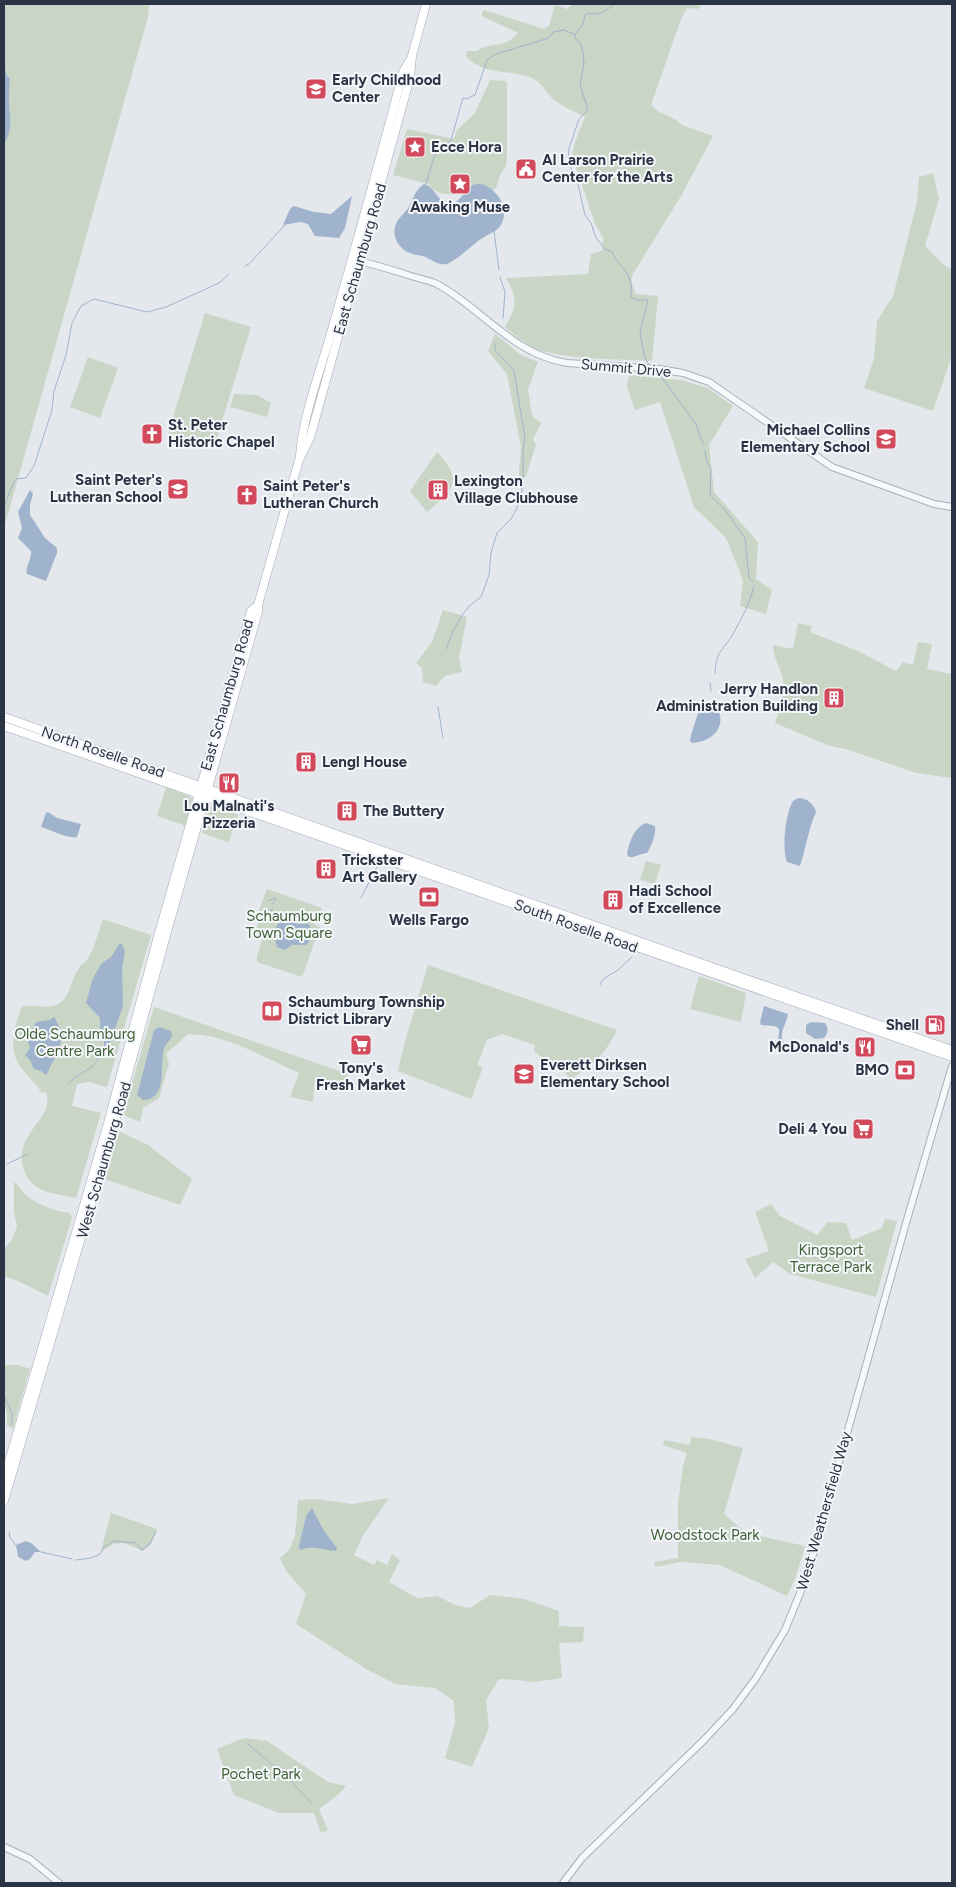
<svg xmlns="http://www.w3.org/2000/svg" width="956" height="1887" font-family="Figtree,sans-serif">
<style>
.green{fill:#c9d6c5}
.water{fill:#9fb4cc}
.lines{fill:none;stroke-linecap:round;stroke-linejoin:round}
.stream{stroke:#9fb4cc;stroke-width:1}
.minor-casing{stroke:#a9aeb7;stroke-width:8}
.major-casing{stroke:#a3abb8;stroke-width:9}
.minor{stroke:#f7f8fa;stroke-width:6}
.major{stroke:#fff;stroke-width:8}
.labels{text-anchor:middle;stroke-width:4;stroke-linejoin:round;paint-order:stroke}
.poi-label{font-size:15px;font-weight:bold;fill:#2b3445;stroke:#f4f6f9;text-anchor:start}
.street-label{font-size:15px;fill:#2b3445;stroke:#f4f6f9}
.park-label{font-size:15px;fill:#3f6138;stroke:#f4f6f9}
</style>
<rect width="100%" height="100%" fill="#e4e7ec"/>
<g class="green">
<path d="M4 4H149L148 17 4 528Z"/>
<path d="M572 4H701L698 9 687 8 681 19 651 105 659 112 675 119 682 125 713 136 681 196 633 274 631 280 635 294 658 296 652 361C620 359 566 360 537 349 525 344 515 335 505 327 517 307 518 298 506 278L588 274 591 254 602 251 603 238 594 221 572 155 575 142 585 117C574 111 560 106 551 97 544 89 541 82 532 78 510 69 483 76 466 56L467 51H477C487 42 505 50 518 33L482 16V12L484 10 544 29 549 26 555 5 567 9 571 6Z"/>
<path d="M490 80 505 81 507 83V156L506 166 500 175 496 188 492 190 487 186 474 185C471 187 467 191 464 193 453 196 433 195 429 184L393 175 407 129 454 139 457 130 475 113Z"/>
<path d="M933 173 939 199 925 246 945 266 952 269V355L933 411 864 388 874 359 877 321 893 296 917 202 919 177Z"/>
<path d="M205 313 251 327 214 447 168 433Z"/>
<path d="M495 334 521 355 538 362 528 389 532 416 541 423 533 439 536 445 526 476 518 483 521 447 507 374 488 351Z"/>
<path d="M88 357 118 368 100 418 70 407Z"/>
<path d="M629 375 680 380 708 388 733 406 709 445 714 492 758 542 756 579 772 590 766 614 740 606 743 580 726 538 694 507 660 402 635 410 627 387Z"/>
<path d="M234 394 257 395 271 403 267 417 230 407Z"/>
<path d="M437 452C465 481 453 490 427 512L410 491Z"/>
<path d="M443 610 467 617 459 658 462 672 445 676 436 686 423 682 422 668 416 663 432 642Z"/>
<path d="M798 623 812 626 810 632 858 651 896 671 903 662 913 665 918 642 932 644 927 669 952 674V778L916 773 849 750 827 745 775 723C779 710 785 694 783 680 781 668 773 658 773 645L793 649Z"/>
<path d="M166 787 189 796 192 799 186 826 157 816Z"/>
<path d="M210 805 238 815 229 841 227 842 202 833Z"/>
<path d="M646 861 661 865 655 884 640 880Z"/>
<path d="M267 889 322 908 315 925 320 927 302 977 257 962V956L264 933 256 930 261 915 258 913Z"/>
<path d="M103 919 151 935 107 1087 89 1082 77 1084 72 1106 101 1113 76 1198C53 1193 30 1193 23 1167 14 1132 56 1119 46 1092L42 1093C35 1082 25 1074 18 1063 8 1047 16 1022 22 1006 32 1005 44 1008 53 1006 71 1001 70 980 79 968 81 964 85 963 87 960 95 947 98 933 103 919Z"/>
<path d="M428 965 617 1030C605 1055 593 1065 570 1080 557 1055 549 1066 534 1051L535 1045 502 1034 487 1040 477 1065 483 1067 471 1099 398 1071 405 1041Z"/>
<path d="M699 976 746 993 741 1022 690 1009Z"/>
<path d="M154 1007 348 1074 345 1083 315 1081 313 1102 290 1097 299 1073C264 1058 227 1034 188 1034L166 1054 169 1064 159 1098 143 1108 140 1122 123 1115Z"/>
<path d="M118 1131 148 1145 192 1179 180 1205 105 1179Z"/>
<path d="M14 1182C20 1186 23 1193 28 1197 41 1206 55 1211 70 1213L72 1218 48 1296 18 1281 4 1276V1249L11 1241 17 1227 14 1211Z"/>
<path d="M771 1204 780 1216 817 1235 828 1222 846 1223 852 1240 882 1228 885 1219 897 1221 876 1297 790 1274 773 1262 755 1278 745 1259 769 1251 755 1212Z"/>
<path d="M4 1365H18L30 1369 13 1428 7 1426V1412L4 1403Z"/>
<path d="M691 1437 709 1439 743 1448 724 1514 746 1533 805 1546 795 1579 787 1596 720 1565 680 1562 655 1567V1562L678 1558V1503L683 1466 687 1453 663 1445 664 1440 690 1445Z"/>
<path d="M389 1498 362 1537 354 1555 374 1565 377 1560 387 1565 392 1554 400 1560 389 1582 417 1598 437 1596 455 1605 470 1608 490 1595 524 1599 559 1611V1626L584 1627 583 1642 559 1643 562 1678 532 1682 518 1680 499 1679 486 1700 489 1728 472 1767 445 1758 455 1723 454 1701 435 1688 395 1684 368 1670 296 1624 306 1594C297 1582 284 1572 280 1558L289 1550 295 1536 298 1500 315 1499 353 1504Z"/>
<path d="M111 1513 157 1529 151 1544 143 1551 124 1543 114 1544 101 1551Z"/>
<path d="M244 1738 267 1741 328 1782 346 1786 339 1794 319 1809 328 1830 321 1833 314 1813H279L234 1795 217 1749Z"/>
</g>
<g class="water">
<path d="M4 48C7 58 2 72 10 79 9 86 9 93 9 100 9 115 14 130 4 144Z"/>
<path d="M424 184C435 187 437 200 448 205 463 203 465 184 478 184 487 184 493 190 498 196 506 206 507 223 495 231 490 234 483 237 478 241 468 249 458 259 447 264 436 266 431 258 422 256 418 255 414 255 410 253 398 249 390 233 397 222 400 216 406 212 409 207 415 196 413 193 424 184Z"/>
<path d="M352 196 345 228 339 238 315 236 308 224 301 222 283 225 290 209 294 206 314 212 331 214Z"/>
<path d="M30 490 33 494 30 505V515L45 538 57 548V553L46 581 27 574C25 566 32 560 31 551L18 538 22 528 18 512Z"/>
<path d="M702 701 715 704C729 724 714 742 692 743L690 741 691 735Z"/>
<path d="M798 798C807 798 814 804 816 812 808 830 806 848 800 866L787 862C782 847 785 815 793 801Z"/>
<path d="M48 812 57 818 81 824 77 837C67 839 52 830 41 827L46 813Z"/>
<path d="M646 823 655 826C656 835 652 845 647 853 641 853 635 858 629 857L627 854C629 843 634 827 646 823Z"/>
<path d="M279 914 293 919 297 924H309L313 934 309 942 306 945H292L285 950 277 947 273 932 278 924Z"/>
<path d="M120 943 122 944 125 952 122 968 123 1006 115 1029 117 1035 104 1048V1039L100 1032V1018L86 1003 93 978 102 963 111 957Z"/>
<path d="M764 1006 788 1014C786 1026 777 1035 785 1044V1046H777C780 1025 783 1027 761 1025L760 1022Z"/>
<path d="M54 1017 65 1037 61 1040 60 1046 64 1050 63 1054C51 1057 52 1067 46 1075L41 1071 34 1069 30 1060 25 1055 30 1048 27 1039 28 1032 32 1030 36 1022 50 1020Z"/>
<path d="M811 1022 825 1023C829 1029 828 1033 824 1038L815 1039 806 1033V1025Z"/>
<path d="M159 1027 171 1031 172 1036C170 1041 165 1044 164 1049 159 1065 169 1099 143 1100L137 1095 154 1030Z"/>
<path d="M312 1508 324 1531 337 1548 336 1551C322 1550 313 1545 300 1550L299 1546 306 1516Z"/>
<path d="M26 1541 31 1543 41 1552H35L30 1559 26 1561 18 1557 16 1545Z"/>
</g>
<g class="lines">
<g class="stream">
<path d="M576 33 583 24 585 15 588 13C602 16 604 11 615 4"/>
<path d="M575 34V38L581 44 583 52 584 63 580 85 588 110 579 119 569 148 568 162 577 180 585 215 591 223 596 238 605 249 612 252C616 263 627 269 630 280 632 285 631 292 631 297L637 300H648L640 333 645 358 649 365"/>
<path d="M426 184 434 157 451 140 463 98 466 99 475 95 487 60 496 54 549 38 553 32 564 30 574 34"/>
<path d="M494 231 499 270"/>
<path d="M245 266 249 264 285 225"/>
<path d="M500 277 505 292 503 318"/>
<path d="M658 372 696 424 703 444"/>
<path d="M705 451 707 462 711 469 710 495 726 511 745 538 749 578 753 581"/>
<path d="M4 506C8 498 11 486 16 479L26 478 34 466 52 410 54 391 66 355 72 323 81 306 94 299 147 312 166 307 219 283 229 274"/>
<path d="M446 649 453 631 463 614 469 606 481 597 489 575 491 553 497 533 511 519 516 510 521 497 523 481V450L525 438 514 371 495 350V344"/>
<path d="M715 673C716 650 723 651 733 634 741 619 750 604 754 586"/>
<path d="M710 683 711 691"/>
<path d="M438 707 443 738"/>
<path d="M361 898 379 863"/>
<path d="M268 901 275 898 276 900 272 904"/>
<path d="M269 913 273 908"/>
<path d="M600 985 603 979 618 970 632 957"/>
<path d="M69 1083C86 1067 94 1072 104 1048"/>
<path d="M7 1164 28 1154"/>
<path d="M4 1396 12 1413V1425"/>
<path d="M9 1532 10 1538 16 1545"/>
<path d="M41 1552 72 1559"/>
<path d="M76 1560 91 1558 100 1554 104 1547 114 1541 136 1543 142 1550 149 1545 156 1532"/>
<path d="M248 1744 289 1779 312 1804"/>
</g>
<g class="minor-casing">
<g id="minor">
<path d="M356 260C375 265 393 270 411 276 420 279 429 280 437 284 483 309 512 354 567 363L659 369 683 373 709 382 832 467 934 504 952 507"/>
<path d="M4 1847 30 1859 59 1883"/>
<path d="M563 1883 582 1858 704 1740 733 1709 756 1678 785 1630 807 1576 906 1223 952 1066"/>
</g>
</g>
<g class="major-casing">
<g id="major">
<path d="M300 455C303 415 322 366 333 326 357 241 381 157 403 72L410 60"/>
<path d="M4 717 726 972 952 1050"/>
<path d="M4 726 952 1057"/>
<path d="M4 1478 108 1123 157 940 251 611 258 605"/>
<path d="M4 1501 114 1125 167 932 258 612V605L299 460 310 438 410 78 412 56 426 4"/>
</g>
</g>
<use href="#minor" class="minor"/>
<use href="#major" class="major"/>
</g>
<defs>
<g id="school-square" transform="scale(1.125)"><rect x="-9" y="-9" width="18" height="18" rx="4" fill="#d1495b" stroke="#f4f6f9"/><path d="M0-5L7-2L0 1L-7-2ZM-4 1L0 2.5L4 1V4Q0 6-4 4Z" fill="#fff"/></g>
<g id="sight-square" transform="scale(1.125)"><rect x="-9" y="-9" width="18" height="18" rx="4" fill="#d1495b" stroke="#f4f6f9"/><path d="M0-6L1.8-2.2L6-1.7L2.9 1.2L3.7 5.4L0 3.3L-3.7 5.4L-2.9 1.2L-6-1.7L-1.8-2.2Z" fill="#fff"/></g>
<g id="civic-square" transform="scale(1.125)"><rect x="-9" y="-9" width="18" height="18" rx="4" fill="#d1495b" stroke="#f4f6f9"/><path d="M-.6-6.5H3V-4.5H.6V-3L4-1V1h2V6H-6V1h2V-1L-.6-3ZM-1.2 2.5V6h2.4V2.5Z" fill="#fff"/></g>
<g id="church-square" transform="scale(1.125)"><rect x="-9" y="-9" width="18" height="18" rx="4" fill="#d1495b" stroke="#f4f6f9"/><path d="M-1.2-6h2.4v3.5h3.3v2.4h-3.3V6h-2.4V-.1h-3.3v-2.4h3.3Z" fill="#fff"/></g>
<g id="building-square" transform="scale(1.125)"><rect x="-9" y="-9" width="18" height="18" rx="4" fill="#d1495b" stroke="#f4f6f9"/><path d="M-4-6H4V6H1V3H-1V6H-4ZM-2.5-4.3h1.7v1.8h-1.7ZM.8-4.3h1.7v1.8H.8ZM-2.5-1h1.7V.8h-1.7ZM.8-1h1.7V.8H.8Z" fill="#fff"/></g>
<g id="restaurant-square" transform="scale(1.125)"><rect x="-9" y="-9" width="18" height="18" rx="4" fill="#d1495b" stroke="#f4f6f9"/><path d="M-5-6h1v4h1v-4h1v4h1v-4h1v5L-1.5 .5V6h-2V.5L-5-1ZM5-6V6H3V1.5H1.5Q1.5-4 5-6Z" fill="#fff"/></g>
<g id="bank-square" transform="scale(1.125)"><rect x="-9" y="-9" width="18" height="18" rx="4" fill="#d1495b" stroke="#f4f6f9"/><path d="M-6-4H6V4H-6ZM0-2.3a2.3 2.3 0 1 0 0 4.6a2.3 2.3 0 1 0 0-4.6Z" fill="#fff"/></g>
<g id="library-square" transform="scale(1.125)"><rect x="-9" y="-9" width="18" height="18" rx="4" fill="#d1495b" stroke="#f4f6f9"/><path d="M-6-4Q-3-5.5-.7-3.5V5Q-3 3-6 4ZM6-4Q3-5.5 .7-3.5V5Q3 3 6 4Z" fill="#fff"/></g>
<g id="fuel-square" transform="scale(1.125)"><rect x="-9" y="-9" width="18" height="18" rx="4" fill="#d1495b" stroke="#f4f6f9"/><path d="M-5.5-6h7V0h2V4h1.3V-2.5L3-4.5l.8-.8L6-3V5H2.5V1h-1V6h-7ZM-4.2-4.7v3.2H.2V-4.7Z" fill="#fff"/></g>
<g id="supermarket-square" transform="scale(1.125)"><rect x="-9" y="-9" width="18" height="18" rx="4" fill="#d1495b" stroke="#f4f6f9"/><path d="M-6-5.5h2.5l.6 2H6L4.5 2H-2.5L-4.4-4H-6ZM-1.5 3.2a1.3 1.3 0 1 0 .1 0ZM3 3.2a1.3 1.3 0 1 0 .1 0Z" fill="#fff"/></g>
</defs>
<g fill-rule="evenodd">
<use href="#school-square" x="316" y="89"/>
<use href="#sight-square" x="415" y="147"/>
<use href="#civic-square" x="526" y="169"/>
<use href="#sight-square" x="460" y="184"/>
<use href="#church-square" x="152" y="434"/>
<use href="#school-square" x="886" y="439"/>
<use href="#school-square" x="178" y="489"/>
<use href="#building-square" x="438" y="490"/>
<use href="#church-square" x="247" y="495"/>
<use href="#building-square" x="834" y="698"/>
<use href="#building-square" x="306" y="762"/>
<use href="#restaurant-square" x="229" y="783"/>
<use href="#building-square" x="347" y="811"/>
<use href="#building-square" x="326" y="869"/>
<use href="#bank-square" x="429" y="897"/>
<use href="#building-square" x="613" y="900"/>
<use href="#library-square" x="272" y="1011"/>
<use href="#fuel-square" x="935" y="1025"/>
<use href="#supermarket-square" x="361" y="1045"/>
<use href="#restaurant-square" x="865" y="1047"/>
<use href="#bank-square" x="905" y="1070"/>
<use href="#school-square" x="524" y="1074"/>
<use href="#supermarket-square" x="863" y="1129"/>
</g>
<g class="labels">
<g class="poi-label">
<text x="332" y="85">Early Childhood<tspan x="332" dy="17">Center</tspan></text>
<text x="431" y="152">Ecce Hora</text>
<text x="542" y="165">Al Larson Prairie<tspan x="542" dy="17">Center for the Arts</tspan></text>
<text x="460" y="212" text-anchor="middle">Awaking Muse</text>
<text x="168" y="430">St. Peter<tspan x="168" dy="17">Historic Chapel</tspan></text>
<text x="870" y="435" text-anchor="end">Michael Collins<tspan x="870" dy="17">Elementary School</tspan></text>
<text x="162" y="485" text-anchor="end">Saint Peter's<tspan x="162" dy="17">Lutheran School</tspan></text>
<text x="454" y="486">Lexington<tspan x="454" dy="17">Village Clubhouse</tspan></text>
<text x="263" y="491">Saint Peter's<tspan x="263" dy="17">Lutheran Church</tspan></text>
<text x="818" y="694" text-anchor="end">Jerry Handlon<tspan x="818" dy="17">Administration Building</tspan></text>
<text x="322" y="767">Lengl House</text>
<text x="229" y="811" text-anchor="middle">Lou Malnati's<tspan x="229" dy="17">Pizzeria</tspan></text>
<text x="363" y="816">The Buttery</text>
<text x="342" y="865">Trickster<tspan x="342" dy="17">Art Gallery</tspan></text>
<text x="629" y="896">Hadi School<tspan x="629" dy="17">of Excellence</tspan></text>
<text x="429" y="925" text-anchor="middle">Wells Fargo</text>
<text x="288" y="1007">Schaumburg Township<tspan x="288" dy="17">District Library</tspan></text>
<text x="919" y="1030" text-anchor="end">Shell</text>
<text x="849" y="1052" text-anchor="end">McDonald's</text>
<text x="540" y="1070">Everett Dirksen<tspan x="540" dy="17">Elementary School</tspan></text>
<text x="361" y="1073" text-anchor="middle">Tony's<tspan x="361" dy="17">Fresh Market</tspan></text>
<text x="889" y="1075" text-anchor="end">BMO</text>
<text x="847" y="1134" text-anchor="end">Deli 4 You</text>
</g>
<g class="street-label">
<text transform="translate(360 259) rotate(-74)" y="5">East Schaumburg Road</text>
<text transform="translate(626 368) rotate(5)" y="5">Summit Drive</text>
<text transform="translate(227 695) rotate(-74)" y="5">East Schaumburg Road</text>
<text transform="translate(103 752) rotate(19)" y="5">North Roselle Road</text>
<text transform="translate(576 926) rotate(20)" y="5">South Roselle Road</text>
<text transform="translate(104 1160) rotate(-74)" y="5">West Schaumburg Road</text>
<text transform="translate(824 1511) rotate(-74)" y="5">West Weathersfield Way</text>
</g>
<g class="park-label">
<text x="289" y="921">Schaumburg<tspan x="289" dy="17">Town Square</tspan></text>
<text x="75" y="1039">Olde Schaumburg<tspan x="75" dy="17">Centre Park</tspan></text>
<text x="831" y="1255">Kingsport<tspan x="831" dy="17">Terrace Park</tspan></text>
<text x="705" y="1540">Woodstock Park</text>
<text x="261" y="1779">Pochet Park</text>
</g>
</g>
<rect width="956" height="1887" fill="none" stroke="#2b3445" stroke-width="10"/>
</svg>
